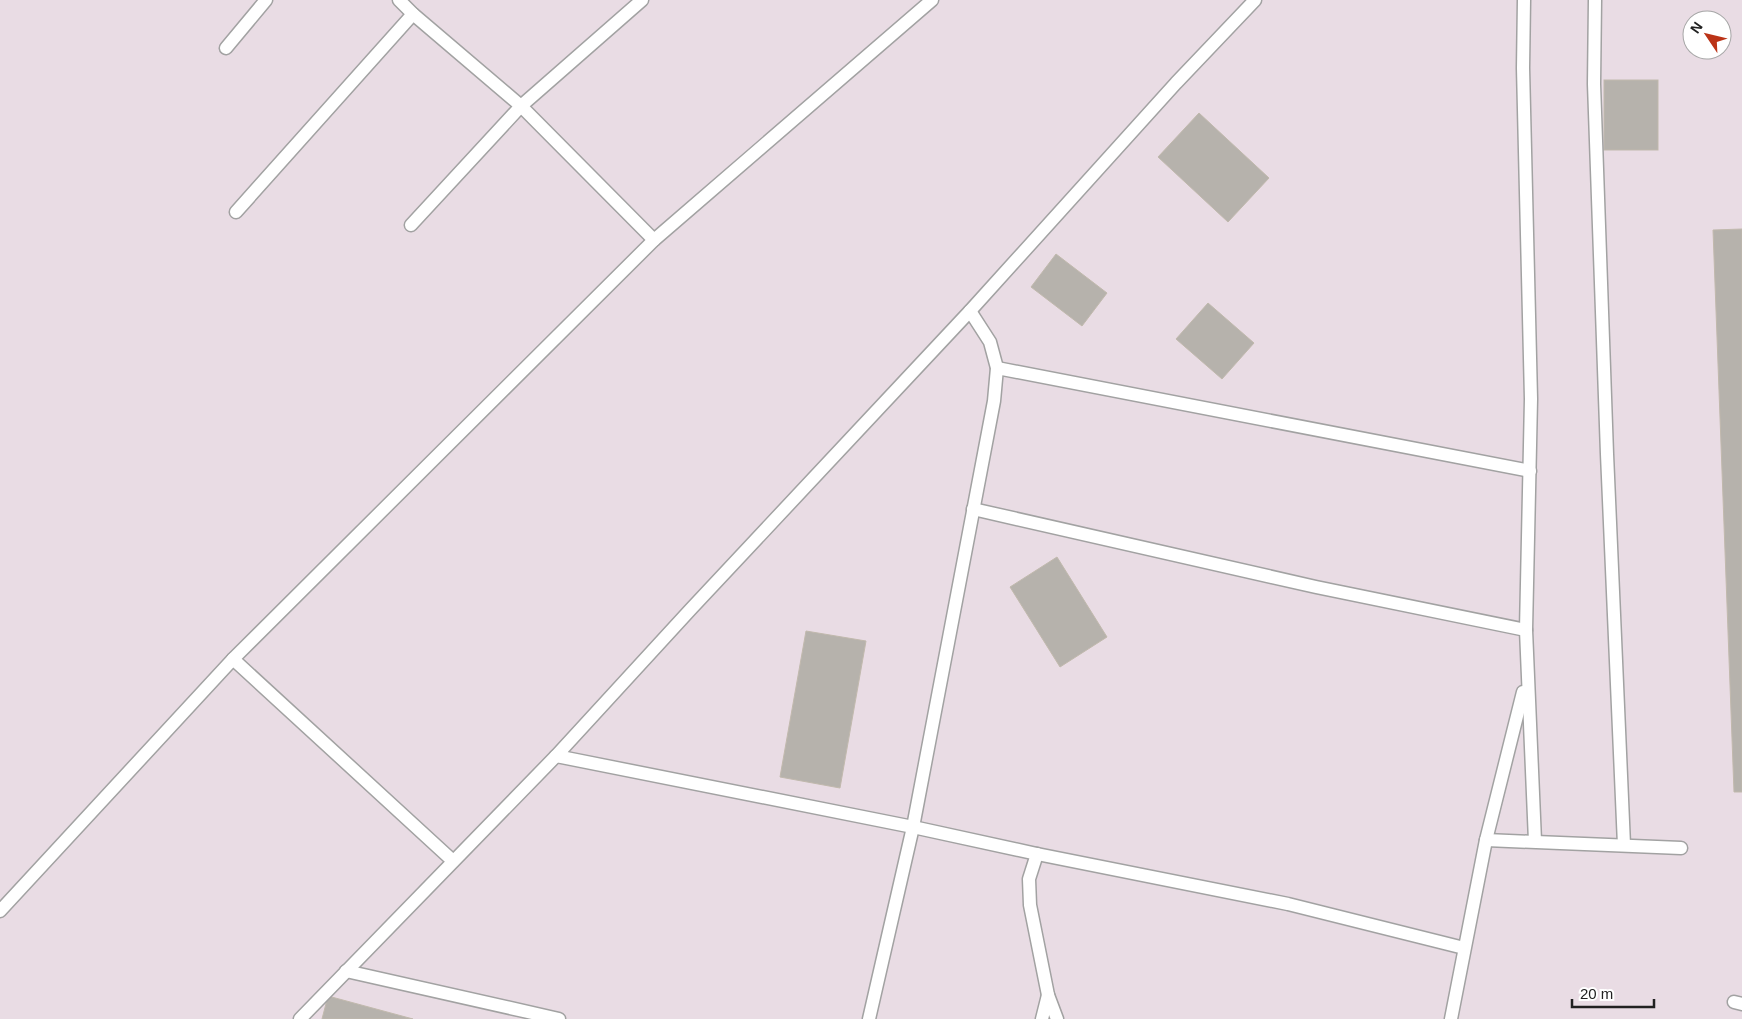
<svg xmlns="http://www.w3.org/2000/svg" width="1742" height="1019" font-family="Helvetica,sans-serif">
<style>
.industrial{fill:#e9dce4;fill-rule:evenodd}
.building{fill:#b6b2ac;stroke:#c1b9ad}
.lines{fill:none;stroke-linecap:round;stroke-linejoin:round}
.lane-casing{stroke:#a2a2a2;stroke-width:15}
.lane{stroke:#fff;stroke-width:12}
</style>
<rect width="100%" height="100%" fill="#f0efe9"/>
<path class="industrial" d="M0 0H1742V1019H0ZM1692 20H1722V50H1692Z"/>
<g class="building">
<rect x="1604" y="80" width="54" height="70"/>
<path d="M1199 113 1269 178 1228 222 1158 157Z"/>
<path d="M1742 229V792H1734L1713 230Z"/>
<path d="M1056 254 1107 293 1082 326 1031 287Z"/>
<path d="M1208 303 1254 343 1222 379 1176 339Z"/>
<path d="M1057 557 1107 637 1060 667 1010 587Z"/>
<path d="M806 631 866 641 840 788 780 777Z"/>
<path d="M328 996 413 1019H322Z"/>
</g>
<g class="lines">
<g class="lane-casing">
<g id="lane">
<path d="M399 0 413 14 521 106 654 240"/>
<path d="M1524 0 1523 68 1531 399 1526 630 1535 841"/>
<path d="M1595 0 1594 84 1607 454 1624 845"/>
<path d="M226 48 266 0"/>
<path d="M236 212 413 14"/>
<path d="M411 225 521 106 642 0"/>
<path d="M997 368 1530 471"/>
<path d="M973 509 1316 587 1526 630"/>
<path d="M233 659 453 861"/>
<path d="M556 756 913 827 1037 854 1288 904 1464 948"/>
<path d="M1486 840 1681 848"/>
<path d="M1037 854 1029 879 1030 905 1048 995 1057 1019"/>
<path d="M0 911 233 659 654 240 932 0"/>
<path d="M346 971 559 1019"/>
<path d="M1734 1002 1742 1004"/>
<path d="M300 1019 556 756 690 610 970 311 1176 83 1255 0"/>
<path d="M869 1019 913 827 994 401 997 368 990 342 970 311"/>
<path d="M1042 1019 1048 995"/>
<path d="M1451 1019 1486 840 1523 692"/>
</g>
</g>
<use href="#lane" class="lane"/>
</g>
<g transform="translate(1707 35) rotate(305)"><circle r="24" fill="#ffffff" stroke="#a6a6a6"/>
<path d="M0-4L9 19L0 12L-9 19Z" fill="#bb3317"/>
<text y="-8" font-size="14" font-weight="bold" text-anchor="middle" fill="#212121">N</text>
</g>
<path d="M1572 999v8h82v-8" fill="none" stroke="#212121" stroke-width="2.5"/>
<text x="1580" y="999" font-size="15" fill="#212121" stroke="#ffffff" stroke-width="4" paint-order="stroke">20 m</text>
</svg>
